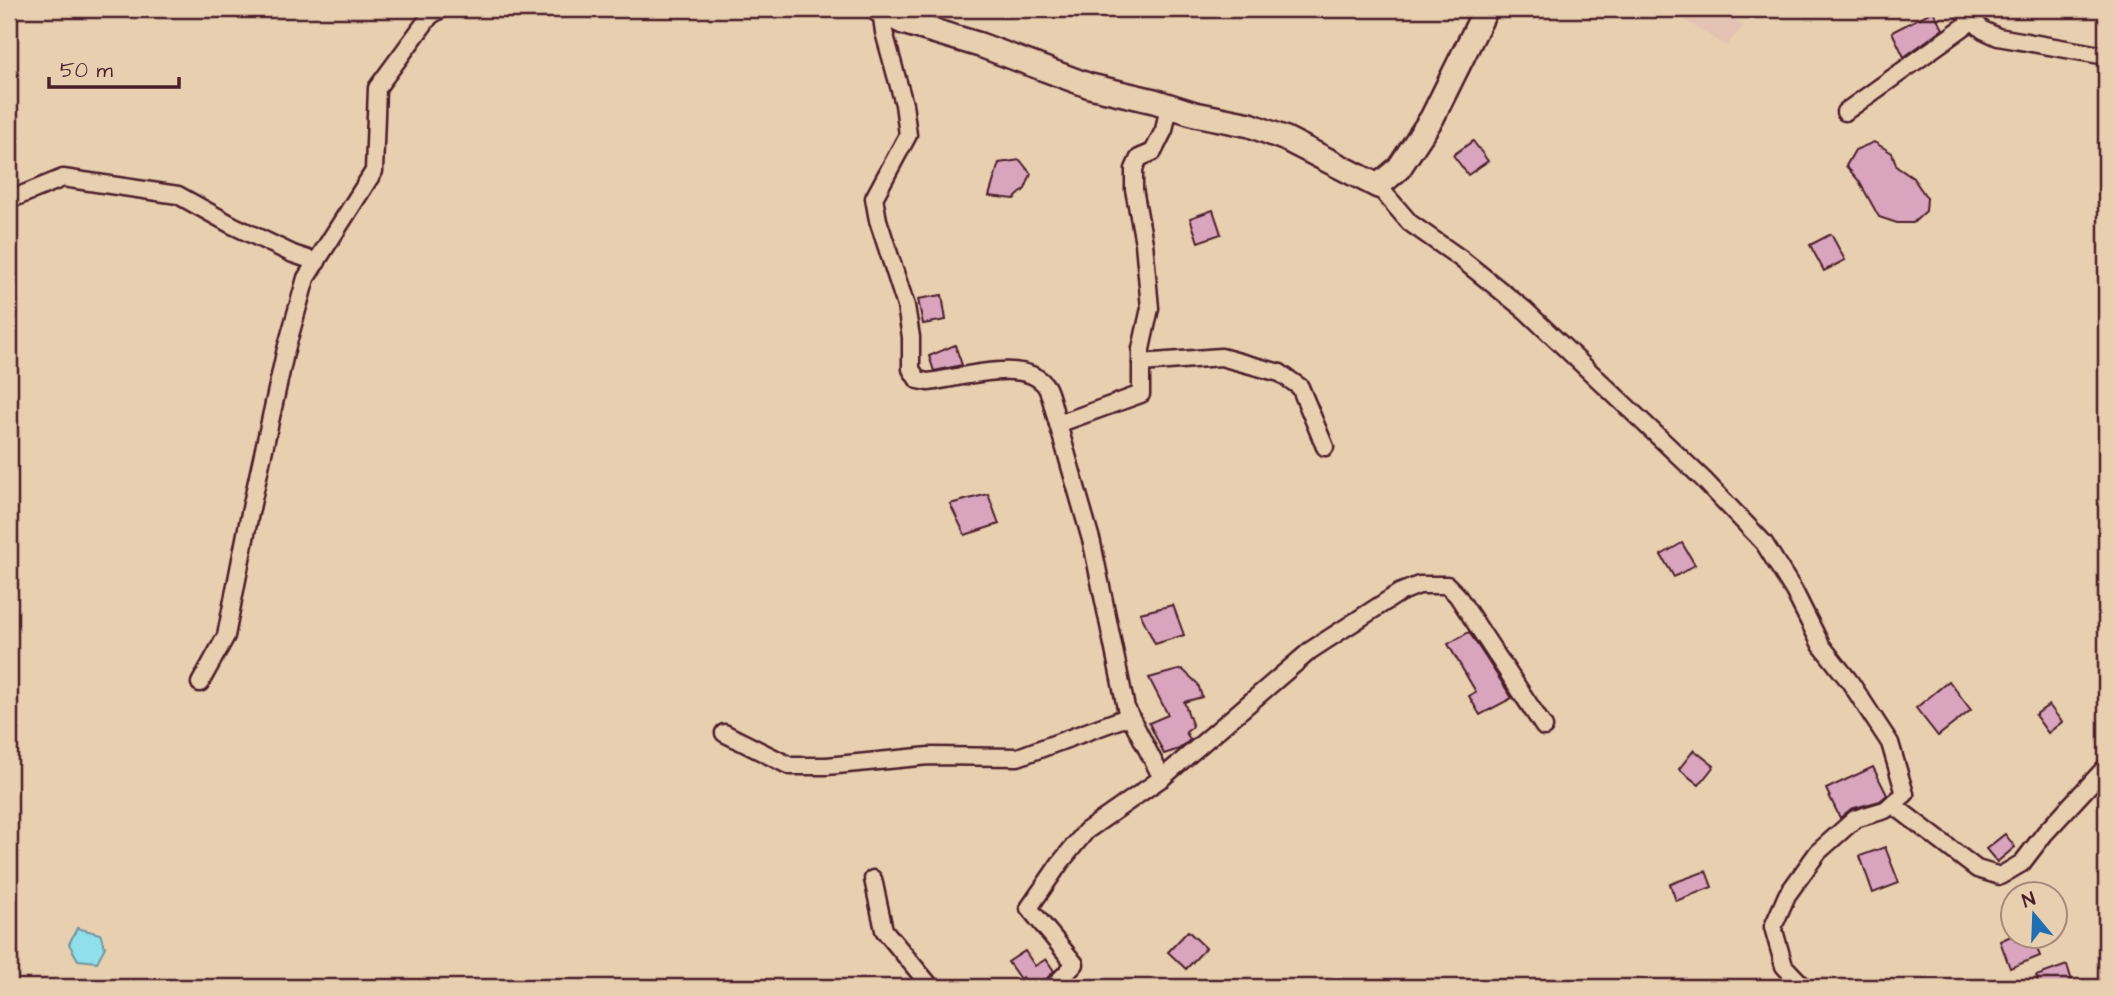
<svg xmlns="http://www.w3.org/2000/svg" width="2115" height="996" font-family="'Architects Daughter',sans-serif">
<style>
.built{fill:#e4c2b4}
.water{fill:#8fe0eb;stroke:#73939e;stroke-width:2}
.building{fill:#d9a5be;stroke:#4a1f2b;stroke-width:2}
.lines{fill:none;stroke-linecap:round;stroke-linejoin:round}
.minor-casing{stroke:#4a1f2b;stroke-width:21}
.secondary-casing{stroke:#4a1f2b;stroke-width:28}
.minor{stroke:#e8cfb0;stroke-width:16}
.secondary{stroke:#e8cfb0;stroke-width:23}
</style>
<rect width="100%" height="100%" fill="#e8cfb0"/>
<filter id="ink" filterUnits="userSpaceOnUse"><feTurbulence type="fractalNoise" baseFrequency=".0143" numOctaves="2"/><feDisplacementMap in="SourceGraphic" scale="14" xChannelSelector="R" yChannelSelector="G"/><feConvolveMatrix kernelMatrix="1 2 1 2 8 2 1 2 1" color-interpolation-filters="sRGB"/></filter>
<g filter="url(#ink)">
<path class="built" d="M1668 9H1723L1743 27 1726 46Z"/>
<path class="water" d="M77 928 100 934 105 947 97 962 78 960 69 944Z"/>
<g class="building">
<path d="M1933 11 1943 29 1904 57 1892 32Z"/>
<path d="M1473 141 1488 161 1468 175 1453 155Z"/>
<path d="M1874 142 1892 153 1897 167 1913 178 1927 198 1926 211 1913 223H1897L1879 217 1859 181 1846 166 1855 150Z"/>
<path d="M1020 160 1031 174 1025 189 1014 199 989 196 999 163Z"/>
<path d="M1213 210 1221 234 1198 242 1190 218Z"/>
<path d="M1831 234 1845 260 1824 271 1810 245Z"/>
<path d="M942 295 946 320 923 324 918 299Z"/>
<path d="M955 345 962 365 934 371 929 356Z"/>
<path d="M988 494 999 524 965 535 950 504Z"/>
<path d="M1682 543 1695 565 1674 577 1661 555Z"/>
<path d="M1173 605 1184 635 1155 644 1140 613Z"/>
<path d="M1469 632 1512 698 1480 715 1469 696 1476 692 1448 644Z"/>
<path d="M1182 669 1198 684 1202 697 1184 702 1193 727 1186 732 1190 740 1179 749 1164 754 1149 723 1168 715 1149 678Z"/>
<path d="M1949 681 1971 710 1938 736 1916 708Z"/>
<path d="M2049 705 2062 722 2048 733 2035 715Z"/>
<path d="M1694 750 1714 766 1699 785 1679 769Z"/>
<path d="M1873 767 1887 795 1880 801 1851 809 1840 818 1826 789Z"/>
<path d="M2005 834 2015 847 1997 862 1986 849Z"/>
<path d="M1885 847 1899 883 1873 893 1860 856Z"/>
<path d="M1706 871 1712 887 1676 901 1670 884Z"/>
<path d="M1188 931 1206 948 1186 969 1168 952Z"/>
<path d="M2013 935 2016 941 2032 936 2040 956 2010 968 2000 941Z"/>
<path d="M1025 951 1035 966 1046 959 1054 971 1039 987H1030L1023 977 1020 979 1008 962Z"/>
<path d="M2067 965 2074 987H2040L2036 976Z"/>
</g>
<g class="lines">
<g class="minor-casing">
<g id="minor">
<path d="M1961 9 1983 30 1998 37 2106 56"/>
<path d="M881 10 884 32 904 104 908 135 874 198 878 220 906 306 911 337V369L918 380 928 382C958 379 1028 355 1047 388 1052 398 1054 413 1058 424"/>
<path d="M1845 112 1972 21"/>
<path d="M1378 186 1410 223 1460 258 1525 310 1703 479 1764 543 1794 591 1821 645 1850 682 1890 743 1905 794 1885 810 1855 819 1818 852 1787 895 1773 927 1784 966 1804 987"/>
<path d="M9 200 63 178 178 195 232 225 293 254 317 262"/>
<path d="M1141 363 1221 357 1280 373 1300 387 1325 447"/>
<path d="M200 683 226 636 250 513 285 353 306 278 374 171 377 88 430 16 441 9"/>
<path d="M724 733 790 766H827L929 756 1018 757 1130 716"/>
<path d="M1162 778 1311 650 1399 593 1419 585H1447L1457 595 1544 727"/>
<path d="M1892 804 1977 869 2000 876 2022 863 2045 833 2106 767"/>
<path d="M873 879 884 930 931 987"/>
<path d="M1053 987 1075 964 1029 908 1060 863 1086 831 1162 778 1126 708 1092 543 1058 424 1141 394V349L1150 308 1144 243 1134 189V169L1139 158 1153 152 1164 130 1169 106"/>
</g>
</g>
<g class="secondary-casing">
<path id="secondary" d="M877 9 903 22 980 45 1090 86 1154 101 1195 114 1250 125 1286 139 1378 186 1399 168 1432 118 1486 9"/>
</g>
<use href="#minor" class="minor"/>
<use href="#secondary" class="secondary"/>
</g>
</g>
<rect width="2115" height="996" fill="none" stroke="#e8cfb0" stroke-width="35"/>
<rect x="18" y="18" width="2080" height="961" fill="none" stroke="#4a1f2b" stroke-width="2.5" filter="url(#ink)"/>
<g transform="translate(2034 915) rotate(341)"><circle r="33" fill="#e8cfb0" stroke="#a9897b" stroke-width="2"/>
<path d="M0-5L12 26L0 18L-12 26Z" fill="#1f6fb2"/>
<text y="-10" font-size="19" font-weight="bold" text-anchor="middle" fill="#4a1f2b">N</text>
</g>
<path d="M49 77v10h130v-10" fill="none" stroke="#4a1f2b" stroke-width="3.5"/>
<text x="60" y="77" font-size="21" fill="#4a1f2b" stroke="#e8cfb0" stroke-width="5" paint-order="stroke">50 m</text>
</svg>
